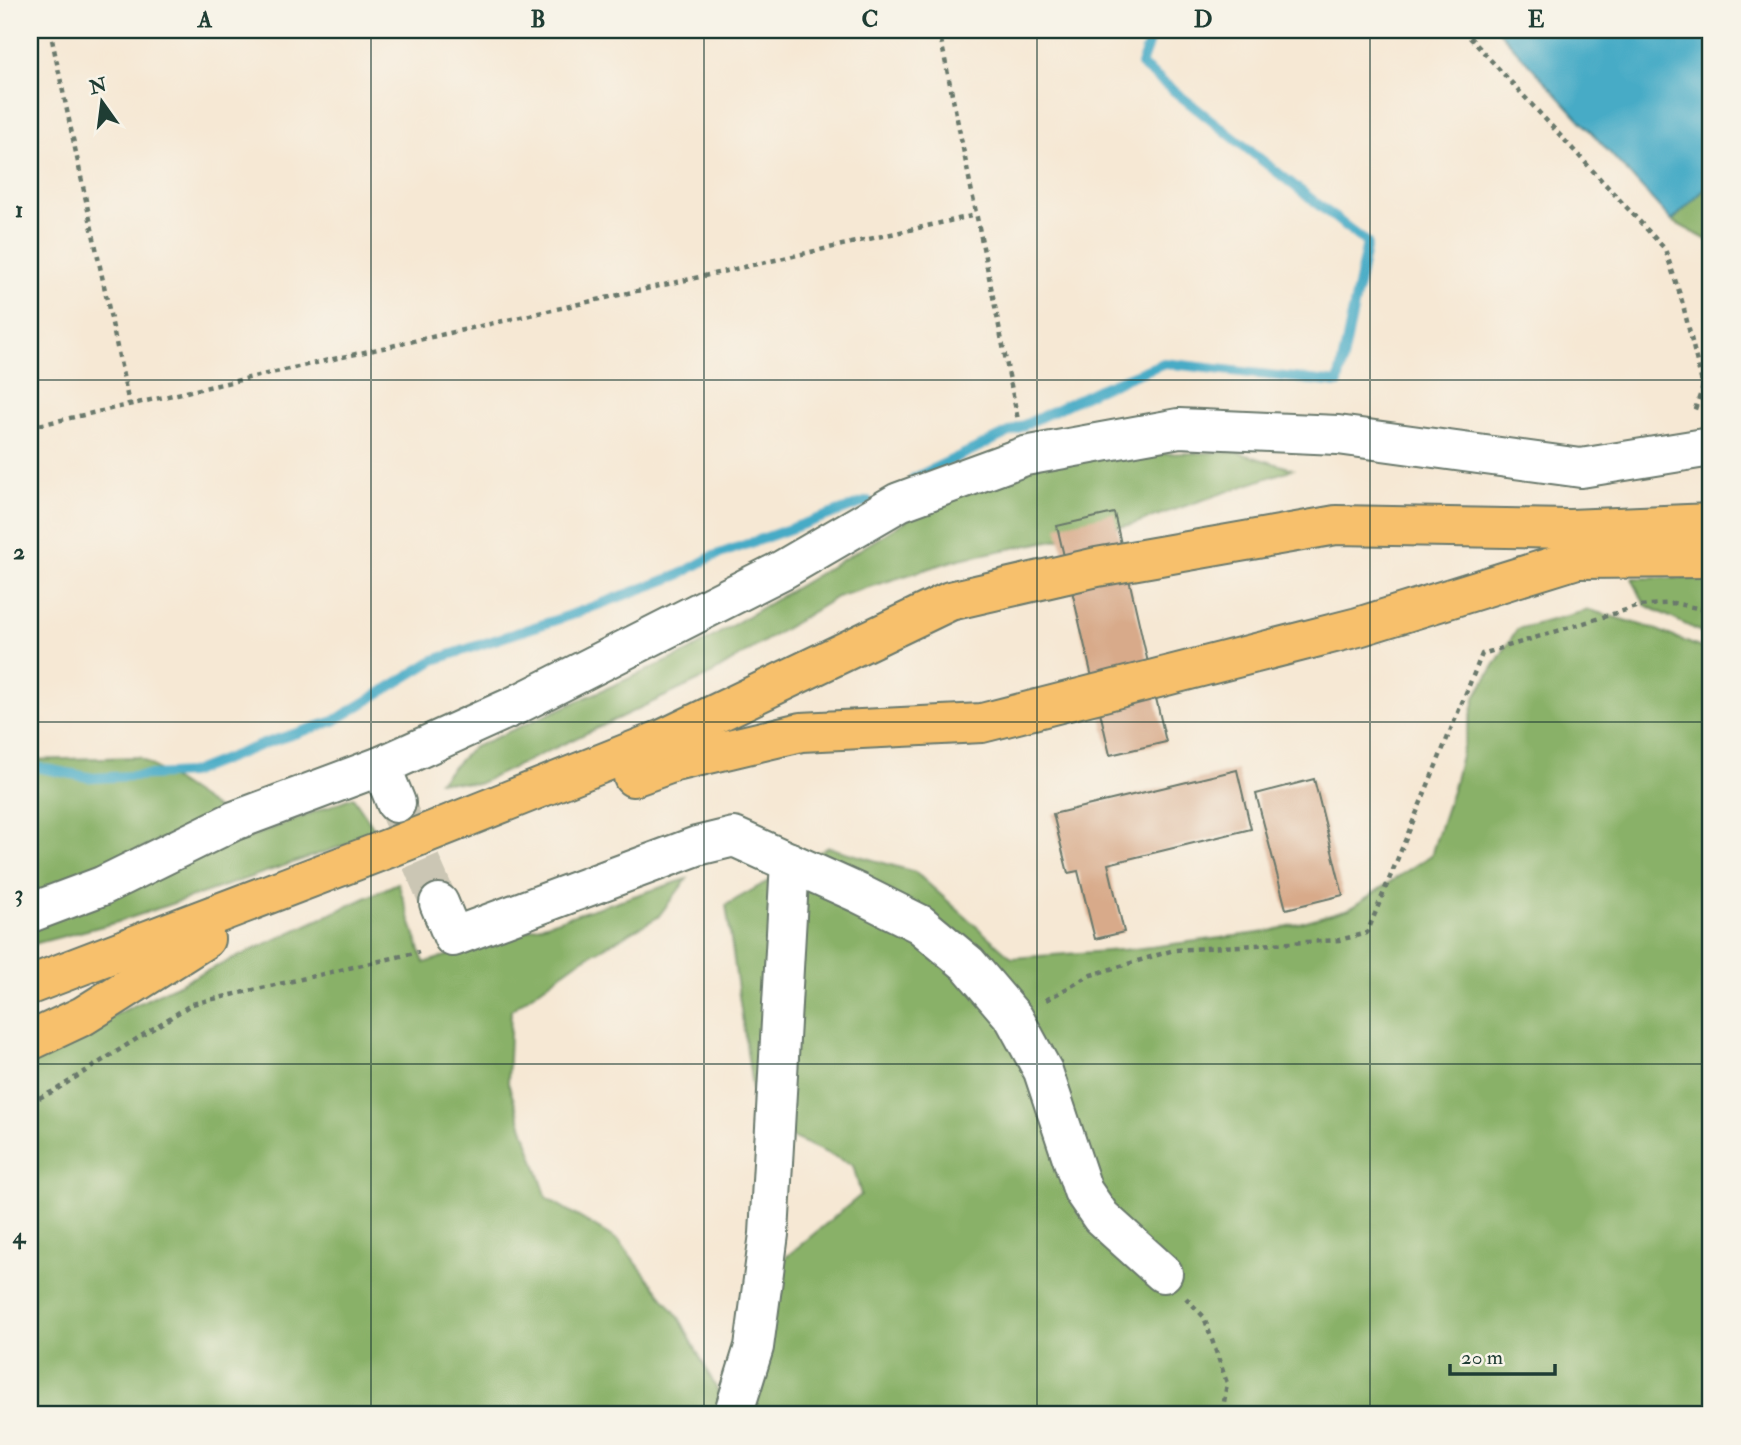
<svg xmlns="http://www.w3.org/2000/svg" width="1741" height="1445" font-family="'IM FELL Double Pica',serif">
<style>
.forest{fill:#89b168;stroke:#54774e;stroke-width:2}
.water{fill:#47abc6;stroke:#33747d;stroke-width:2}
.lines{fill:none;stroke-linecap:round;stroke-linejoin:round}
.stream{stroke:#47abc6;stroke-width:10}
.building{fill:#d8aa8a}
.minor-tunnel{stroke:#cbc6b4;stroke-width:38;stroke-dasharray:38 19;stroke-linecap:butt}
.minor-casing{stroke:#6a796c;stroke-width:42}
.highway-casing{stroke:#6a796c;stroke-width:42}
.path{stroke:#6a796c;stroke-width:4.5;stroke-dasharray:5 5;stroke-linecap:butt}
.minor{stroke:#fff;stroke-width:38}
.highway{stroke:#f7c06c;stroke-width:38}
.grid{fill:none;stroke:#1f3d34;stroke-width:2;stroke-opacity:0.55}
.neatline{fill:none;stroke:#1f3d34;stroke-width:2.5}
.grid-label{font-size:23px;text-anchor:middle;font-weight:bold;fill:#1f3d34}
</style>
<rect width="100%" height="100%" fill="#f7f3e8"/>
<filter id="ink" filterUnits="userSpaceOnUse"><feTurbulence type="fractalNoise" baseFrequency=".0143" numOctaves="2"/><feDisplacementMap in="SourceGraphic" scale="14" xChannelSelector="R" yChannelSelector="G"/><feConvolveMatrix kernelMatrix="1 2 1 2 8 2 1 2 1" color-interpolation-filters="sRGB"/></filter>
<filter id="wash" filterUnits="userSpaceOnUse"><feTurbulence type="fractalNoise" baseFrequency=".00686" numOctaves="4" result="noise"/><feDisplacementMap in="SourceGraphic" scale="28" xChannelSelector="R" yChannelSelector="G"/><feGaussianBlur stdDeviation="1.57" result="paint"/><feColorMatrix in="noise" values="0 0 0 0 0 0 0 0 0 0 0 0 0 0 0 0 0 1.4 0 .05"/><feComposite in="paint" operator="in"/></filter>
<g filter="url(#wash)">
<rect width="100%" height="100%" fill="#f6e8d4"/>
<g class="forest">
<path d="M1711 183V242L1672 221Z"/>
<path d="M1237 452 1293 469 1133 524 959 559 837 597 706 677 478 784 439 781 472 748 684 654 869 544 990 468 1107 455Z"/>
<path d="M1632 578H1711V637L1645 605Z"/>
<path d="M1589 610 1652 628 1711 652V1415H750L763 1276 861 1195 853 1165 757 1121 726 905 828 847 915 872 1012 958 1134 949 1267 932 1349 909 1431 855 1453 788 1476 695 1517 629Z"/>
<path d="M139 757 222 812 30 899V760Z"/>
<path d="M353 797 378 834 118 922 30 945V923Z"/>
<path d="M687 879 658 917 576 963 511 1010 508 1083 547 1198 619 1241 680 1319 724 1403 721 1415H30V1056L185 981 398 883 424 963Z"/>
</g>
<path class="water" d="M1498 30H1711V183L1672 221Z"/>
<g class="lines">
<g class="stream">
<path d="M914 478 1097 390 1164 363 1338 383 1367 243 1141 65 1153 30"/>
<path d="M30 766 93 778 190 773 266 743 334 721 434 660 565 617 679 575 711 557 868 501"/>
</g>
</g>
<g id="blocks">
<g class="building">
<path d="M1114 513 1166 742 1110 755 1057 526Z"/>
<path d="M1237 770 1251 829 1108 864 1124 932 1095 939 1078 871 1068 873 1053 814Z"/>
<path d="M1314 779 1343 895 1286 909 1256 794Z"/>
</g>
</g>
</g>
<g filter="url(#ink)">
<use href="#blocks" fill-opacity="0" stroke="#6a796c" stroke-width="2"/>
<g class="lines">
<path class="minor-tunnel" d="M398 809 439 903"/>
<g class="minor-casing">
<g id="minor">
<path d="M381 766 396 803"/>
<path d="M439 903 453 937 697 846 734 837 858 893 920 924 968 964 1014 1018 1043 1071 1083 1191 1101 1217 1163 1273"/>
<path d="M30 913 102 886 234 821 381 766 514 706 784 569 899 502 1025 456 1179 428 1338 435 1581 468 1711 447"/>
<path d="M733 1415 754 1347 769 1234 790 862"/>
</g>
</g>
<g class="highway-casing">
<g id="highway">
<path d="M633 777 675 762 801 732 982 723 1358 627 1577 559 1711 558"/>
<path d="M30 985 392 847 663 739 950 601 1097 567 1336 525 1570 529 1711 523"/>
<path d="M30 1041 83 1016 205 939"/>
</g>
</g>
<g class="path">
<path d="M50 30 129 404"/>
<path d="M939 30 1018 420"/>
<path d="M1463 30 1665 249 1682 301 1703 387 1694 412"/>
<path d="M30 427 976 215"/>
<path d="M1046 1000 1091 975 1174 950 1339 940 1367 933 1482 654 1639 606 1673 603 1711 611"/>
<path d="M30 1102 54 1091 192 1004 419 952"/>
<path d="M1186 1298 1204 1317 1227 1383 1222 1415"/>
</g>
<use href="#minor" class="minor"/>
<use href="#highway" class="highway"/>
</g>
</g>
<path class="grid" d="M371 30V1415M704 30V1415M1037 30V1415M1370 30V1415M30 380H1711M30 722H1711M30 1064H1711"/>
<rect width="1741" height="1445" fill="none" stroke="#f7f3e8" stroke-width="77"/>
<g transform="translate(102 102) rotate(346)" stroke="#f7f3e8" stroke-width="5" paint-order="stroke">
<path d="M0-5L12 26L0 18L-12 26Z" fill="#1f3d34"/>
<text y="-10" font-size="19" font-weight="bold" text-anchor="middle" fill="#1f3d34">N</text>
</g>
<path d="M1450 1364v10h105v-10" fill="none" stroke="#1f3d34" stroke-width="3.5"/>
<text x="1461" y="1364" font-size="21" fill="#1f3d34" stroke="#f7f3e8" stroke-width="5" paint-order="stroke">20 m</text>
<rect x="38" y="38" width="1664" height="1368" class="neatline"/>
<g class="grid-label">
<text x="205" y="27">A</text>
<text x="538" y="27">B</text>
<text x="870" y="27">C</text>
<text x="1203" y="27">D</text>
<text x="1536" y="27">E</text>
<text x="19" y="217">1</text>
<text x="19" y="559">2</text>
<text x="19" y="901">3</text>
<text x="19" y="1243">4</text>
</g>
</svg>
